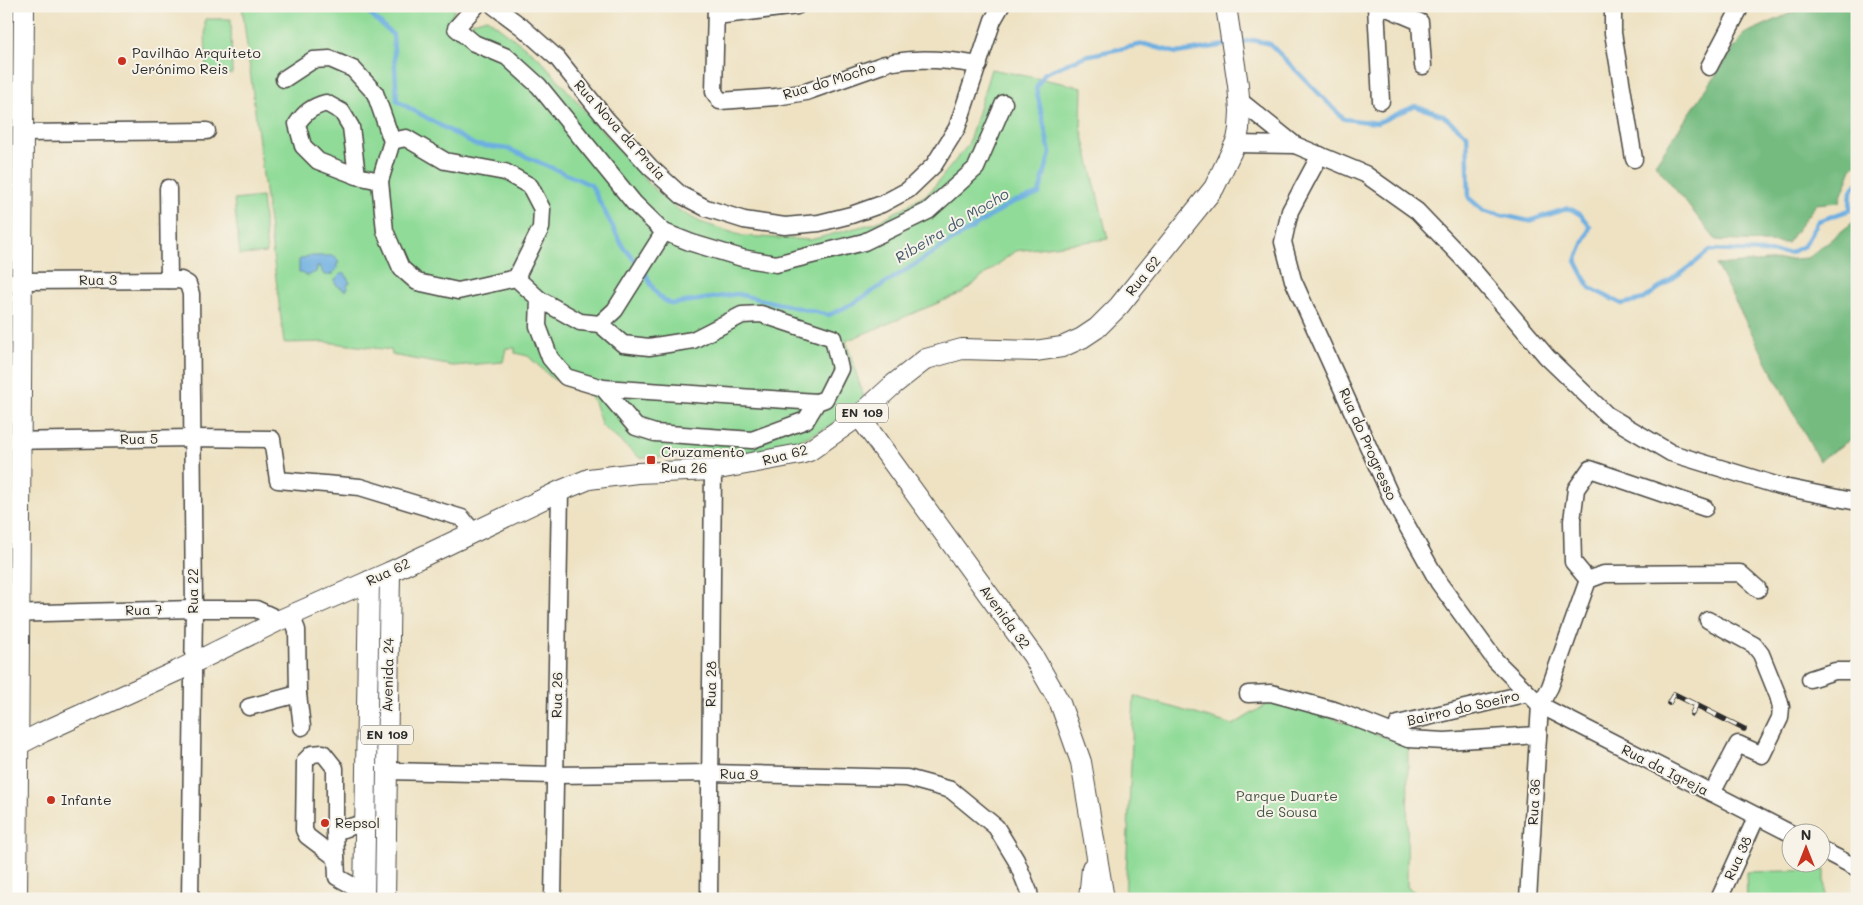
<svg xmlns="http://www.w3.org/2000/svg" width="1863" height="905" font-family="Mali,sans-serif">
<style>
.green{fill:#90db98;stroke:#5e8362}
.forest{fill:#74bb80;stroke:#507356}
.water{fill:#6dafe1;stroke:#4c6d86}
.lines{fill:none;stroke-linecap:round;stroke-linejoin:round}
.stream{stroke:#6dafe1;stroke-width:4.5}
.minor-casing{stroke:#484642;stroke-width:19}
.major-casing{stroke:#484642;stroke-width:22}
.minor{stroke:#fff;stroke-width:16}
.major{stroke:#fff;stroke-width:20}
.rail-casing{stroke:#2b2b2b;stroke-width:5.5}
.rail{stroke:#f7f3e8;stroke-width:4;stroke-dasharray:11;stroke-linecap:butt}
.poi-dot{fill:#c8321e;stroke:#f7f3e8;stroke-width:2}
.labels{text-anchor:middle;stroke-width:4;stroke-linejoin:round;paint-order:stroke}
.shield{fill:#f7f3e8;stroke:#686764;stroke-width:1}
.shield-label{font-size:12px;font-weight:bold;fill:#2b2b2b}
.poi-label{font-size:14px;fill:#2b2b2b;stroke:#f7f3e8;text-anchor:start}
.street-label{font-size:14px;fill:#2b2b2b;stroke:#f7f3e8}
.park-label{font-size:14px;fill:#445746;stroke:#f7f3e8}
.water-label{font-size:15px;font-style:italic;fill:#42596b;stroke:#f7f3e8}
</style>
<rect width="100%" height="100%" fill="#f7f3e8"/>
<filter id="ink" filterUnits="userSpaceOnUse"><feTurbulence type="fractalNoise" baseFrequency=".02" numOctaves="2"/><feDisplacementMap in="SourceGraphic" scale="10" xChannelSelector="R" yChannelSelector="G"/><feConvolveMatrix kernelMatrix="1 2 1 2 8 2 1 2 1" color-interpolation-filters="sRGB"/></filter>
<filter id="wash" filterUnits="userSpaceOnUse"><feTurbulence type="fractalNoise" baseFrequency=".0096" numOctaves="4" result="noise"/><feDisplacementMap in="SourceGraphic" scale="20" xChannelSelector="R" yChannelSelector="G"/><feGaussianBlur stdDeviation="1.12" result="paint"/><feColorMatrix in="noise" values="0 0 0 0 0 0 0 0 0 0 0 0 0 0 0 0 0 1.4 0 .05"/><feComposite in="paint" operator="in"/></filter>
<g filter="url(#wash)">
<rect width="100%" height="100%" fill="#eee2c3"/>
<g class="green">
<path d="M242 6H456L452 16 469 26 473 22 487 18 540 59 649 184 677 209 700 222 743 236 810 240 878 222 928 194 968 145 991 69 1082 87 1081 127 1108 239 1015 251 962 293 846 341 864 398 827 428 770 453 640 458 602 426 594 402 586 391 553 379 528 356 515 353V348H506L503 362 453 366 392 355 391 350 325 342 284 343Z"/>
<path d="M205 19H231L232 74H206Z"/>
<path d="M262 197 267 253 240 255 234 200Z"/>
<path d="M1134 696 1233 725 1277 698 1408 745 1407 887 1425 899H1125Z"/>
<path d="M1825 870V899H1747L1746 872Z"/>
</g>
<g class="forest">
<path d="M1807 6H1857V165L1853 166 1839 202 1816 204 1787 243 1716 240 1655 164 1744 34Z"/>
<path d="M1857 212V435L1819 461 1716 265 1807 258 1856 220Z"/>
</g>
<g class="water">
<path d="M308 256H335L339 263 336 265 338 268 331 275H324L320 267H317L316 272 307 276 299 272V260Z"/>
<path d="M345 273 350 283 347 284 348 288 346 291 335 284V280L341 274Z"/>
</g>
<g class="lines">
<g class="stream">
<path d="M361 6 393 35 397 101 475 145 509 149 591 185 622 245 636 262"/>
<path d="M1237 43 1253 40 1270 44 1344 119 1377 123 1415 106 1442 115 1467 135 1469 198 1484 211 1529 221 1569 208 1581 215 1590 227 1576 261 1590 288 1622 304 1644 299 1696 262 1710 250 1789 253 1804 246 1818 221 1850 210 1851 191 1857 184"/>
<path d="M645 272C652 287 656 298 672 304L737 294 829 315 854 303 1013 202 1039 194 1050 153 1036 88 1045 73 1085 56 1144 44 1177 53 1226 45"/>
</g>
</g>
</g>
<g filter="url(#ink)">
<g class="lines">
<g class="minor-casing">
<g id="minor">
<path d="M476 6 456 28 474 43 507 57 539 86 634 203 664 232 692 243 742 258 776 264 864 242 928 211 976 168 1004 103"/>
<path d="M494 6 522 27 558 59 607 120 650 167 681 195 706 208 744 220 785 226 819 223 851 215 882 204 908 190 934 165 957 128 993 20 1001 6"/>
<path d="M716 6 714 92 720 101 776 97 806 92 885 64"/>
<path d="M1376 6 1381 101"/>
<path d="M1382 6 1420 22 1423 66"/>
<path d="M1613 6V33L1634 159"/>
<path d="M716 16 797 6"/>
<path d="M894 62C922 57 950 60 979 65"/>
<path d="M1709 67 1741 6"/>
<path d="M284 79 313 60 330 59 353 69 375 93 392 141 380 181 385 231 401 268 417 282 458 291 516 278 539 299 580 322 600 324 615 310 664 232"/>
<path d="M1239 100 1295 145 1365 174 1417 211 1468 264 1547 357 1607 415 1671 453 1779 486 1857 502"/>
<path d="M22 133 207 131"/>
<path d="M392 141 406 138 445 161 505 172 530 186 542 209 541 228 516 278"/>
<path d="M1235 144 1295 145"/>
<path d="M1320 155 1290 211 1283 242 1293 280 1392 499 1439 583 1495 660 1540 705 1790 833"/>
<path d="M357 176 318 161 303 146 297 124C305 112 312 107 326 103L342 112 351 127 357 176 380 181"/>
<path d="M168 188 169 280"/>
<path d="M6 283 21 281 181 280 188 284 191 294 194 609 190 899"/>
<path d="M539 299 538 326 550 358 566 377 603 388 817 402"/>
<path d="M600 324 623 344 649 347 693 340 742 315 761 314 833 338 840 369 825 399 817 402 806 420 752 440 655 433 636 427 603 388"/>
<path d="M6 441 192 438 272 439 278 480 360 487 462 518 473 532"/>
<path d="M1588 580 1573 562 1572 521 1576 489 1590 469 1705 508"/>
<path d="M6 614 194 609H256L280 620"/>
<path d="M291 615 297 630 298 694 302 727"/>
<path d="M1708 620 1754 645 1761 654 1778 696 1781 707 1780 718 1762 755 1738 744 1712 793"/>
<path d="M1810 679 1835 671H1857"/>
<path d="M1248 694 1271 693 1337 711 1408 739 1445 741 1538 735"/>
<path d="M249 707 298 694"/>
<path d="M1398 724 1528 693"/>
<path d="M387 771 555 775 710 773 907 778 951 790 996 827 1016 860 1029 892 1030 899"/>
<path d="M335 832V768L323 753 312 754 305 761 304 830 307 836 336 858"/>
<path d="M1820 849 1857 868"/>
<path d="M364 892 337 877 335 832 365 822"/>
<path d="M553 899 560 491"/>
<path d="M709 899 713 470"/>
<path d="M1528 899 1540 705 1550 687 1588 580 1604 574 1740 573 1758 589"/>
<path d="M1719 899 1757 816"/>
</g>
</g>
<g class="major-casing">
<g id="major">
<path d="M859 416 1033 656 1060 703 1081 762 1104 899"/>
<path d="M6 751 43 732 177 671 280 620 390 572 560 491 589 479 637 473 713 470 800 454 809 451 859 416 894 384 926 359 962 349 1035 351 1062 347 1082 338 1097 328 1119 306 1214 188 1237 140 1239 129 1240 111 1238 85 1226 6"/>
<path d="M17 899 24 6"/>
<path d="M364 899 369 581"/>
<path d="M385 899 390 572"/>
<path d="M1089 899 1092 868"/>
</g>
</g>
<use href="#minor" class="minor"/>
<use href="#major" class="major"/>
<g class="rail-casing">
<g id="rail">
<path d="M1669 703 1674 694 1696 705"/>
<path d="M1692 714 1696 705 1744 729"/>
</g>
</g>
<use href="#rail" class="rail"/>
</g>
</g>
<g class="poi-dot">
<circle cx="122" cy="61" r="5"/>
<rect x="646" y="455" width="10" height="10" rx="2.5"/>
<circle cx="51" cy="800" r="5"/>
<circle cx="325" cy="823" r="5"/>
</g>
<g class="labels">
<g class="shield">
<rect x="836" y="403.5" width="52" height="19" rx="4"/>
<rect x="361" y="725.5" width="52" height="19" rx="4"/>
</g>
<g class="shield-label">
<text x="862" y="417">EN 109</text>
<text x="387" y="739">EN 109</text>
</g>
<g class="poi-label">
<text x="132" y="58">Pavilhão Arquiteto<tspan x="132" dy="16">Jerónimo Reis</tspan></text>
<text x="661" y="457">Cruzamento<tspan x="661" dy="16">Rua 26</tspan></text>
<text x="61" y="805">Infante</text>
<text x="335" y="828">Repsol</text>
</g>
<g class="street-label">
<text transform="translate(829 81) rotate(-17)" y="5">Rua do Mocho</text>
<text transform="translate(620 130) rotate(48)" y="5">Rua Nova da Praia</text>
<text transform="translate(1143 276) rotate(-51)" y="5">Rua 62</text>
<text transform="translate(98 280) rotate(-1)" y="5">Rua 3</text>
<text transform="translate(139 439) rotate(-1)" y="5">Rua 5</text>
<text transform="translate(1368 444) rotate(66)" y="5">Rua do Progresso</text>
<text transform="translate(785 455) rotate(-15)" y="5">Rua 62</text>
<text transform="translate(388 572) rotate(-25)" y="5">Rua 62</text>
<text transform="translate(193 591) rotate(-90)" y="5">Rua 22</text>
<text transform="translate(144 610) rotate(-1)" y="5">Rua 7</text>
<text transform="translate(1005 617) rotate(54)" y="5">Avenida 32</text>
<text transform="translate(388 675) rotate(-89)" y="5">Avenida 24</text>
<text transform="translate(711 684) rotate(-89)" y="5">Rua 28</text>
<text transform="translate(557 695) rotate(-89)" y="5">Rua 26</text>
<text transform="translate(1463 708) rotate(-13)" y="5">Bairro do Soeiro</text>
<text transform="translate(1665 770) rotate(27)" y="5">Rua da Igreja</text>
<text transform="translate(739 774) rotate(1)" y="5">Rua 9</text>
<text transform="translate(1534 802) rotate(-87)" y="5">Rua 36</text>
<text transform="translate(1738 858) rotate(-65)" y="5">Rua 38</text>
</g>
<g class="park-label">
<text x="1287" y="801">Parque Duarte<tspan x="1287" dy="16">de Sousa</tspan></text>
</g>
<g class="water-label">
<text transform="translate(952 226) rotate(-31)" y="5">Ribeira do Mocho</text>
</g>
</g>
<rect width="1863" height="905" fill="none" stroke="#f7f3e8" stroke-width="25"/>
<g transform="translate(1806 848)"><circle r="24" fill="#f7f3e8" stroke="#a5a39c"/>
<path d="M0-4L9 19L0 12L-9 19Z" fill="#c8321e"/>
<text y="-8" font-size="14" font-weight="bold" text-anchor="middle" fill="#2b2b2b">N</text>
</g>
</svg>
